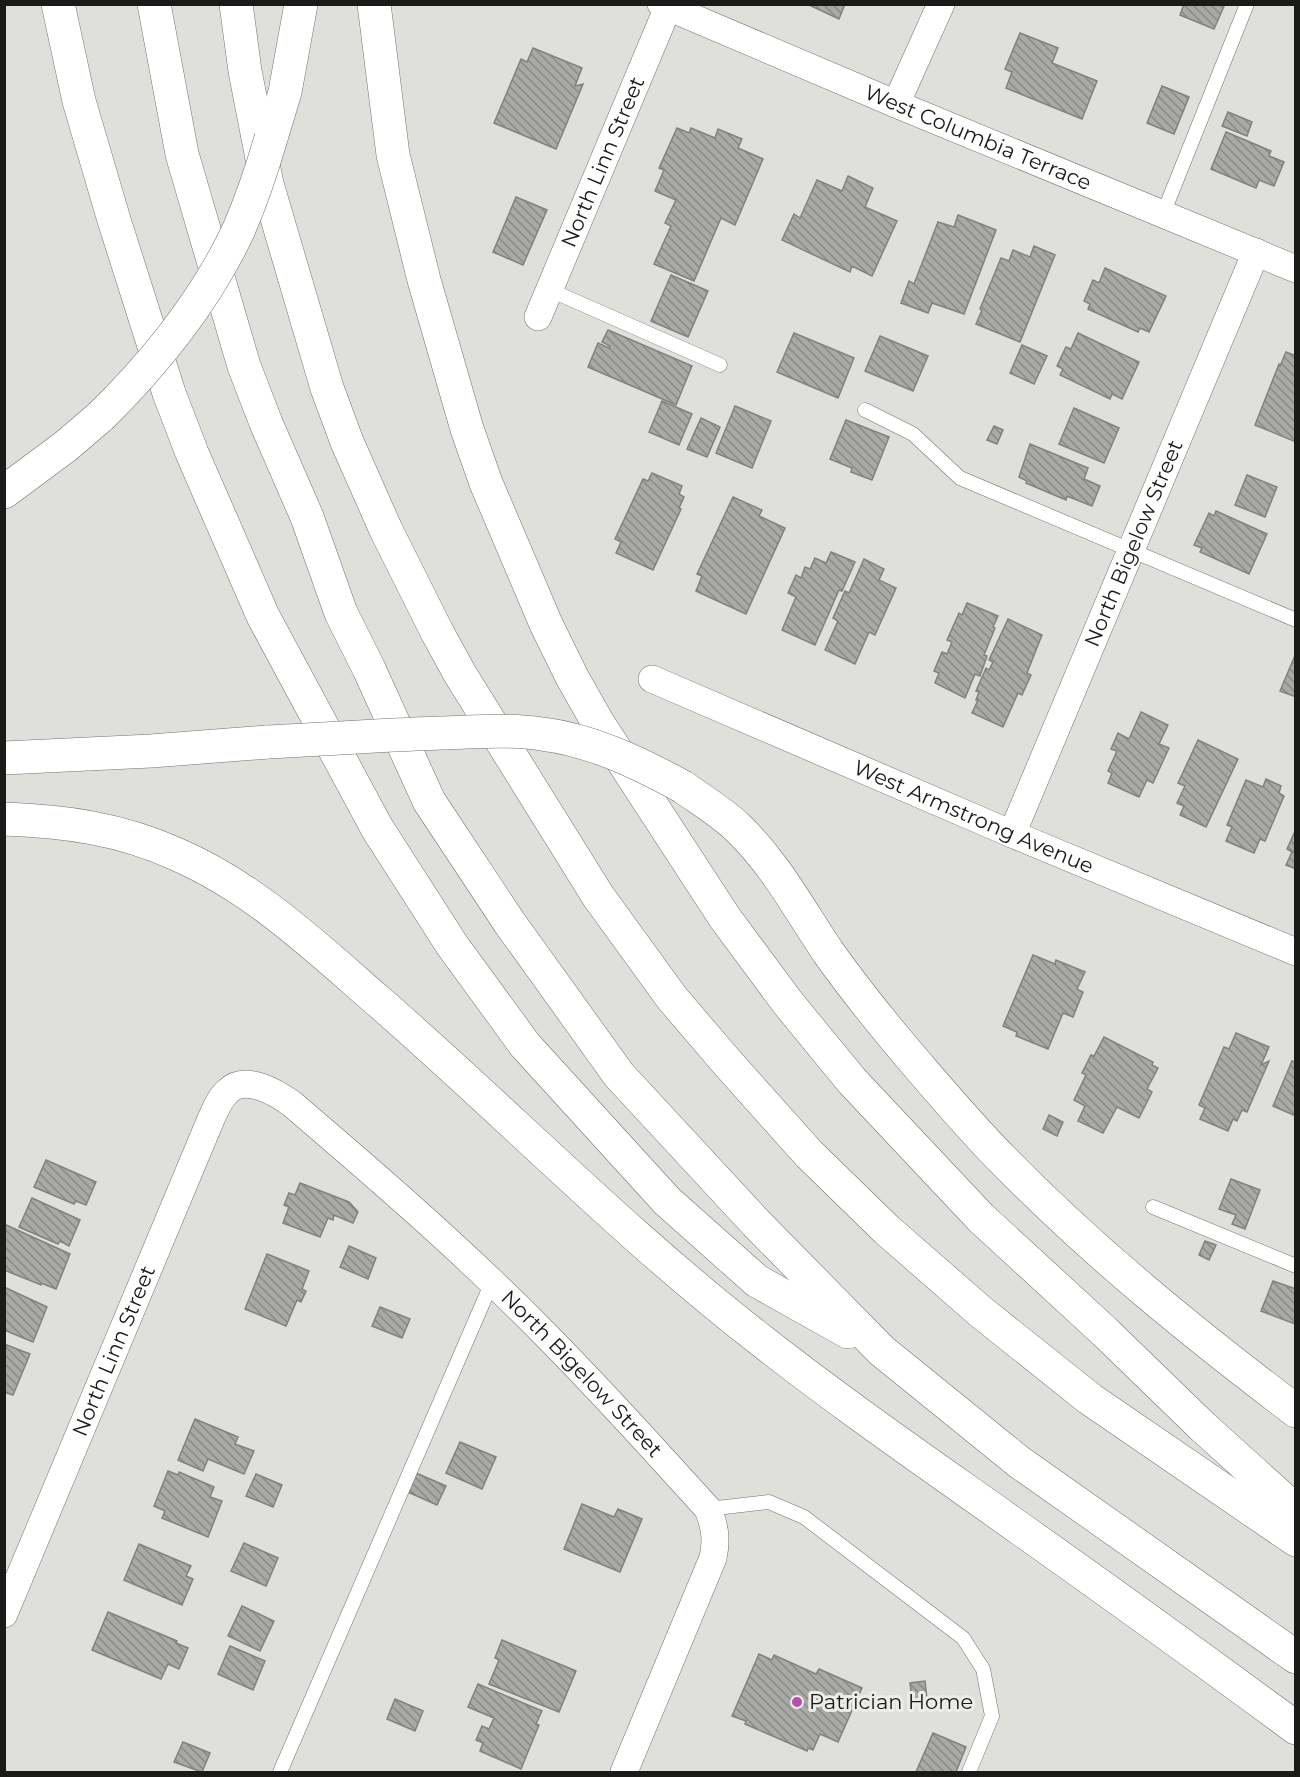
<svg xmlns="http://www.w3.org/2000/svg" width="1300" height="1777" font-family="Montserrat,sans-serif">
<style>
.building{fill:url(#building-back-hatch);stroke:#81827e;stroke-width:1.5}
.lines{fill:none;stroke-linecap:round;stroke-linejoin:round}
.service-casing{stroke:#72736f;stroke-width:15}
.minor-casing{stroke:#72736f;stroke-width:28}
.motorway-casing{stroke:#72736f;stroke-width:34}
.service{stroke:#fff;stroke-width:14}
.minor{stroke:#fff;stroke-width:27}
.motorway{stroke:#fff;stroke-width:33}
.motorway-bridge-casing{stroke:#72736f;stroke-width:34;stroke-linecap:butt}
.motorway-bridge{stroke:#fff;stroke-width:33}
.poi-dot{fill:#b64daf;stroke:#ecede9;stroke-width:2}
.labels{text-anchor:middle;stroke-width:6;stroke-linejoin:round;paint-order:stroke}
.street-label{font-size:21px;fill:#1a1a18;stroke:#ecede9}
.poi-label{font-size:21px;fill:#1a1a18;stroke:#ecede9;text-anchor:start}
</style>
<defs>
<pattern id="building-back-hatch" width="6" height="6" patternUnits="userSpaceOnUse" patternTransform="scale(1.5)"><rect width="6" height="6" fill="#a9aaa6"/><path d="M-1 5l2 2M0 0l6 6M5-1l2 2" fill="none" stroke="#898a86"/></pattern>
</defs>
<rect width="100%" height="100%" fill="#dfe0dc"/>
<g class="building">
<path d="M807 4H845L839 19Z"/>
<path d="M1184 4H1225L1214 29 1180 15Z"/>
<path d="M1020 33 1058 48 1052 63 1097 81 1082 119 1006 88 1012 72 1005 69Z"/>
<path d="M533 48 582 68 575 86 583 84 556 149 494 123 521 59 527 62Z"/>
<path d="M1162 86 1189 97 1174 134 1147 123Z"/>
<path d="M1228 112 1252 122 1247 136 1222 126Z"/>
<path d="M677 128 689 133 691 128 715 138 718 129 742 139 738 148 763 159 735 225 721 218 694 281 654 264 671 226 665 223 676 200 655 191 664 170 659 168Z"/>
<path d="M1226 132 1271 151 1269 156 1284 162 1274 186 1259 180 1256 188 1211 169Z"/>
<path d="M848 176 873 188 865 207 897 221 872 276 852 266 850 272 782 240 794 214 800 218 817 180 842 191Z"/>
<path d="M516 197 547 210 523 265 493 252Z"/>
<path d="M958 215 996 230 964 314 932 303 928 313 901 303 909 281 914 284 938 222 954 227Z"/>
<path d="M1034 246 1055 255 1020 342 976 324 982 310 980 309 1001 258 1009 261 1013 250 1030 257Z"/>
<path d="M1105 268 1166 296 1149 332 1140 328 1138 332 1088 309 1090 304 1084 301 1093 280 1099 283Z"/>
<path d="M671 275 708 291 688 337 651 321Z"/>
<path d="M608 330 692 366 676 405 588 367 598 343 609 348 610 346 602 342Z"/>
<path d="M794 333 854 358 838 398 777 372Z"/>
<path d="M1078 333 1139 362 1122 399 1112 394 1110 399 1060 375 1063 369 1057 366 1066 347 1071 349Z"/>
<path d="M880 336 928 356 913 391 865 371Z"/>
<path d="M1022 345 1047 356 1034 384 1010 373Z"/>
<path d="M1286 352 1296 356V442L1255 425 1279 364 1280 366Z"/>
<path d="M662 401 692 414 679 445 649 432Z"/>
<path d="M735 406 771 421 752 468 716 453Z"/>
<path d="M1074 408 1119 428 1104 463 1059 444Z"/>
<path d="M701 418 720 427 707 457 687 449Z"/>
<path d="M846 420 889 437 872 480 851 472 852 468 830 459Z"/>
<path d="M994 426 1003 430 997 444 987 440Z"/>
<path d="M1030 444 1088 468 1084 479 1100 486 1092 506 1067 496 1066 500 1026 483 1027 481 1019 477Z"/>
<path d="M652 473 682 486 679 494 684 497 679 508 681 509 653 570 616 553 621 542 615 539 643 479 648 481Z"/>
<path d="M1247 475 1277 487 1265 517 1235 505Z"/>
<path d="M733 497 762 510 759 516 785 528 746 614 696 591 702 576 697 574Z"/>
<path d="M1216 511 1267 534 1249 574 1200 552 1202 548 1194 545 1209 513 1214 516Z"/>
<path d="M831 552 855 562 842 591 839 590 815 645 782 630 796 597 788 593 796 575 801 578 805 567 810 569 815 558 826 563Z"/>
<path d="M864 559 884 569 879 580 896 588 875 635 869 632 855 664 825 650 838 621 833 618 845 591 849 593Z"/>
<path d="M967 603 998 616 993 627 995 628 984 655 987 656 980 676 975 674 965 698 935 683 939 673 934 671 942 652 947 654 952 642 947 640 959 613 962 615Z"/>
<path d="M1008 619 1042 635 1027 673 1031 675 1022 695 1018 693 1003 727 972 713 978 700H976L979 692 976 691 986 668 989 670 993 662 989 660Z"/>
<path d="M1296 653V697L1280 691Z"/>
<path d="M1141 712 1168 725 1159 744 1169 748 1153 783 1147 780 1139 797 1108 783 1112 773 1108 771 1117 751 1111 749 1118 733 1129 739Z"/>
<path d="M1198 740 1238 759 1206 827 1180 815 1184 806 1177 803 1185 786 1178 783Z"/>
<path d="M1266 779 1281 786 1279 793 1284 796 1265 841 1260 839 1254 853 1226 841 1232 827 1227 825 1246 780 1263 787Z"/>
<path d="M1296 829V869L1286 865 1292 852 1287 849Z"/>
<path d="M1033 955 1055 964 1056 960 1085 972 1077 989 1083 992 1073 1017 1063 1013 1048 1049 1016 1036 1017 1032 1003 1026Z"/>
<path d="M1236 1033 1269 1047 1261 1065 1269 1061 1247 1112 1242 1110 1237 1121 1233 1119 1228 1131 1200 1119 1205 1108 1199 1105 1224 1047 1229 1049Z"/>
<path d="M1104 1037 1153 1062 1152 1065 1158 1068 1147 1089 1152 1092 1139 1118 1117 1107 1103 1133 1078 1121 1085 1106 1074 1100 1086 1075 1082 1073 1091 1055 1094 1056Z"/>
<path d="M1292 1061 1295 1062 1296 1061V1116L1273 1106Z"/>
<path d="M1049 1115 1063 1122 1057 1136 1043 1129Z"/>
<path d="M46 1160 96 1182 86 1205 76 1201 74 1204 34 1187Z"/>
<path d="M1231 1179 1260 1190 1245 1229 1232 1224 1236 1215 1219 1209Z"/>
<path d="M300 1183 349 1202 358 1212 353 1223 334 1215 333 1220 328 1218 320 1237 283 1223 289 1207 284 1205 289 1193 295 1195Z"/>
<path d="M32 1198 80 1220 69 1246 60 1241 58 1244 19 1227Z"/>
<path d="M4 1224 70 1254 56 1289 41 1283V1285L4 1270Z"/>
<path d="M1205 1241 1216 1245 1209 1260 1199 1255Z"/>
<path d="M349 1246 376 1258 368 1279 340 1267Z"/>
<path d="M267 1254 309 1271 302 1289 306 1291 301 1302 297 1300 286 1326 245 1309Z"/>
<path d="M1273 1281 1296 1289 1295 1324 1261 1311Z"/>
<path d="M4 1287 47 1307 33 1342 4 1330Z"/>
<path d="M380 1307 410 1319 402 1338 372 1326Z"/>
<path d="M4 1344 30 1354 13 1395 4 1392Z"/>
<path d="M195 1419 238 1437 235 1444 254 1451 244 1474 208 1459 203 1471 178 1460Z"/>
<path d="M460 1442 496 1457 482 1489 446 1473Z"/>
<path d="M168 1471 178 1475 179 1472 214 1487 210 1497 222 1501 208 1537 162 1518 165 1511 154 1506Z"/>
<path d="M416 1473 446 1486 437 1505 408 1492Z"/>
<path d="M256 1474 282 1485 273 1507 246 1496Z"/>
<path d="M582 1504 614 1517 618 1509 642 1519 620 1572 564 1549Z"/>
<path d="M244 1543 278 1558 266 1586 231 1571Z"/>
<path d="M139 1544 191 1566 186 1576 193 1579 182 1605 124 1580Z"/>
<path d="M242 1606 274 1621 260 1651 228 1636Z"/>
<path d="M108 1612 177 1641 176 1643 188 1648 179 1669 168 1664 161 1679 92 1650Z"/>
<path d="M502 1640 576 1671 559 1712 489 1684 499 1660 495 1658Z"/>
<path d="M230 1646 265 1661 253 1690 218 1674Z"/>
<path d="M759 1654 772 1660 774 1655 816 1674 819 1669 862 1688 838 1742 820 1734 813 1750 808 1748 807 1751 745 1724 746 1721 732 1716Z"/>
<path d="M925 1681 927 1699 912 1700 910 1683Z"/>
<path d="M478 1684 542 1711 536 1724 539 1725 521 1769 480 1751 483 1743 476 1740 482 1726 489 1729 494 1718 468 1707Z"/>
<path d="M395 1699 423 1711 415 1731 387 1719Z"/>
<path d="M933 1733 966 1747 956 1772H916Z"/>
<path d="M183 1742 210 1753 202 1772 174 1762Z"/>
</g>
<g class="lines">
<g class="service-casing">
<g id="service">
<path d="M1163 214 1247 4"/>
<path d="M550 290 720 365"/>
<path d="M865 410 913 434 960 478 1296 620"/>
<path d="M1153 1207 1296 1266"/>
<path d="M708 1509 769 1502 804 1517 963 1638 983 1669 992 1716 969 1772"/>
<path d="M280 1772 492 1282"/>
</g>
</g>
<g class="minor-casing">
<g id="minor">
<path id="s1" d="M661 4 896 104 1296 269"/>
<path d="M896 104 941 4"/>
<path id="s2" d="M538 317 668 7"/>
<path id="s3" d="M652 679 1012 834 1296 952"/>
<path id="s4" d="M1012 834 1256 252"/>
<path id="s5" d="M4 1614 211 1119C215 1110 220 1098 228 1091 246 1074 277 1093 292 1104 374 1174 455 1244 531 1320 592 1381 650 1445 708 1509 715 1527 717 1539 713 1558L624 1772"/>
</g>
</g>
<g class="motorway-casing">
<g id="motorway">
<path d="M58 4 79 101 114 220 169 393 192 453 263 616 377 828 452 945 525 1045 667 1201 757 1281 848 1332"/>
<path d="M154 4 182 154 244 366 266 423 307 517 341 613 369 669 429 801 509 922 619 1075 756 1223 882 1351 1019 1462 1296 1657"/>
<path d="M236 4 245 71 267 184 327 388 347 442 386 530 437 632 460 674 598 896 672 998 725 1060 809 1154 887 1230 981 1312 1090 1399 1296 1540"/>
<path d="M374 4 393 155 424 280 467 429 486 483 546 624 572 677 598 723 725 918 788 1003 852 1081 981 1218 1105 1332 1203 1427 1296 1511"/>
<path d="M271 138 285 92 301 4"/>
<path d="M4 492 66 446 101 416"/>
<path d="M4 758 151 751 268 742"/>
<path d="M683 787C701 800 721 812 737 827 775 863 799 909 828 952 853 987 881 1022 909 1055 940 1091 970 1127 1003 1160 1093 1252 1193 1333 1296 1411"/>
<path d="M4 819C65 821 121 829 176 854 253 887 315 946 377 1000 506 1112 626 1236 762 1341 846 1407 935 1468 1022 1530 1114 1595 1205 1661 1296 1728"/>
</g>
</g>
<use href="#service" class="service"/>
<use href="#minor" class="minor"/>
<use href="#motorway" class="motorway"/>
<g class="motorway-bridge-casing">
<g id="motorway-bridge">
<path d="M101 416C155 363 207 298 239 229 252 199 262 169 271 138"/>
<path d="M268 742C326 739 384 735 441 733 475 732 509 729 542 734 592 740 639 763 683 787"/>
</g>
</g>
<use href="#motorway-bridge" class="motorway-bridge"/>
</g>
<circle class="poi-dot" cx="797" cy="1702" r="6"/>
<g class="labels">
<g class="street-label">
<text dy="7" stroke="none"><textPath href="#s1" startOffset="344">West Columbia Terrace</textPath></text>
<text dy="7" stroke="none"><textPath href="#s2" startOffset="168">North Linn Street</textPath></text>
<text dy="7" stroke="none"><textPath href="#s4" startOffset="315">North Bigelow Street</textPath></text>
<text dy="7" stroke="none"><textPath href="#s3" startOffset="350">West Armstrong Avenue</textPath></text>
<text dy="7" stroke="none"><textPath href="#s5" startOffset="285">North Linn Street</textPath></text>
<text dy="7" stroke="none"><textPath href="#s5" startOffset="1036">North Bigelow Street</textPath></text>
</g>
<g class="poi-label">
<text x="809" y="1709">Patrician Home</text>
</g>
</g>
<rect width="1300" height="1777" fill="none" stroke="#1a1a18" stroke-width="12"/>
</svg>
